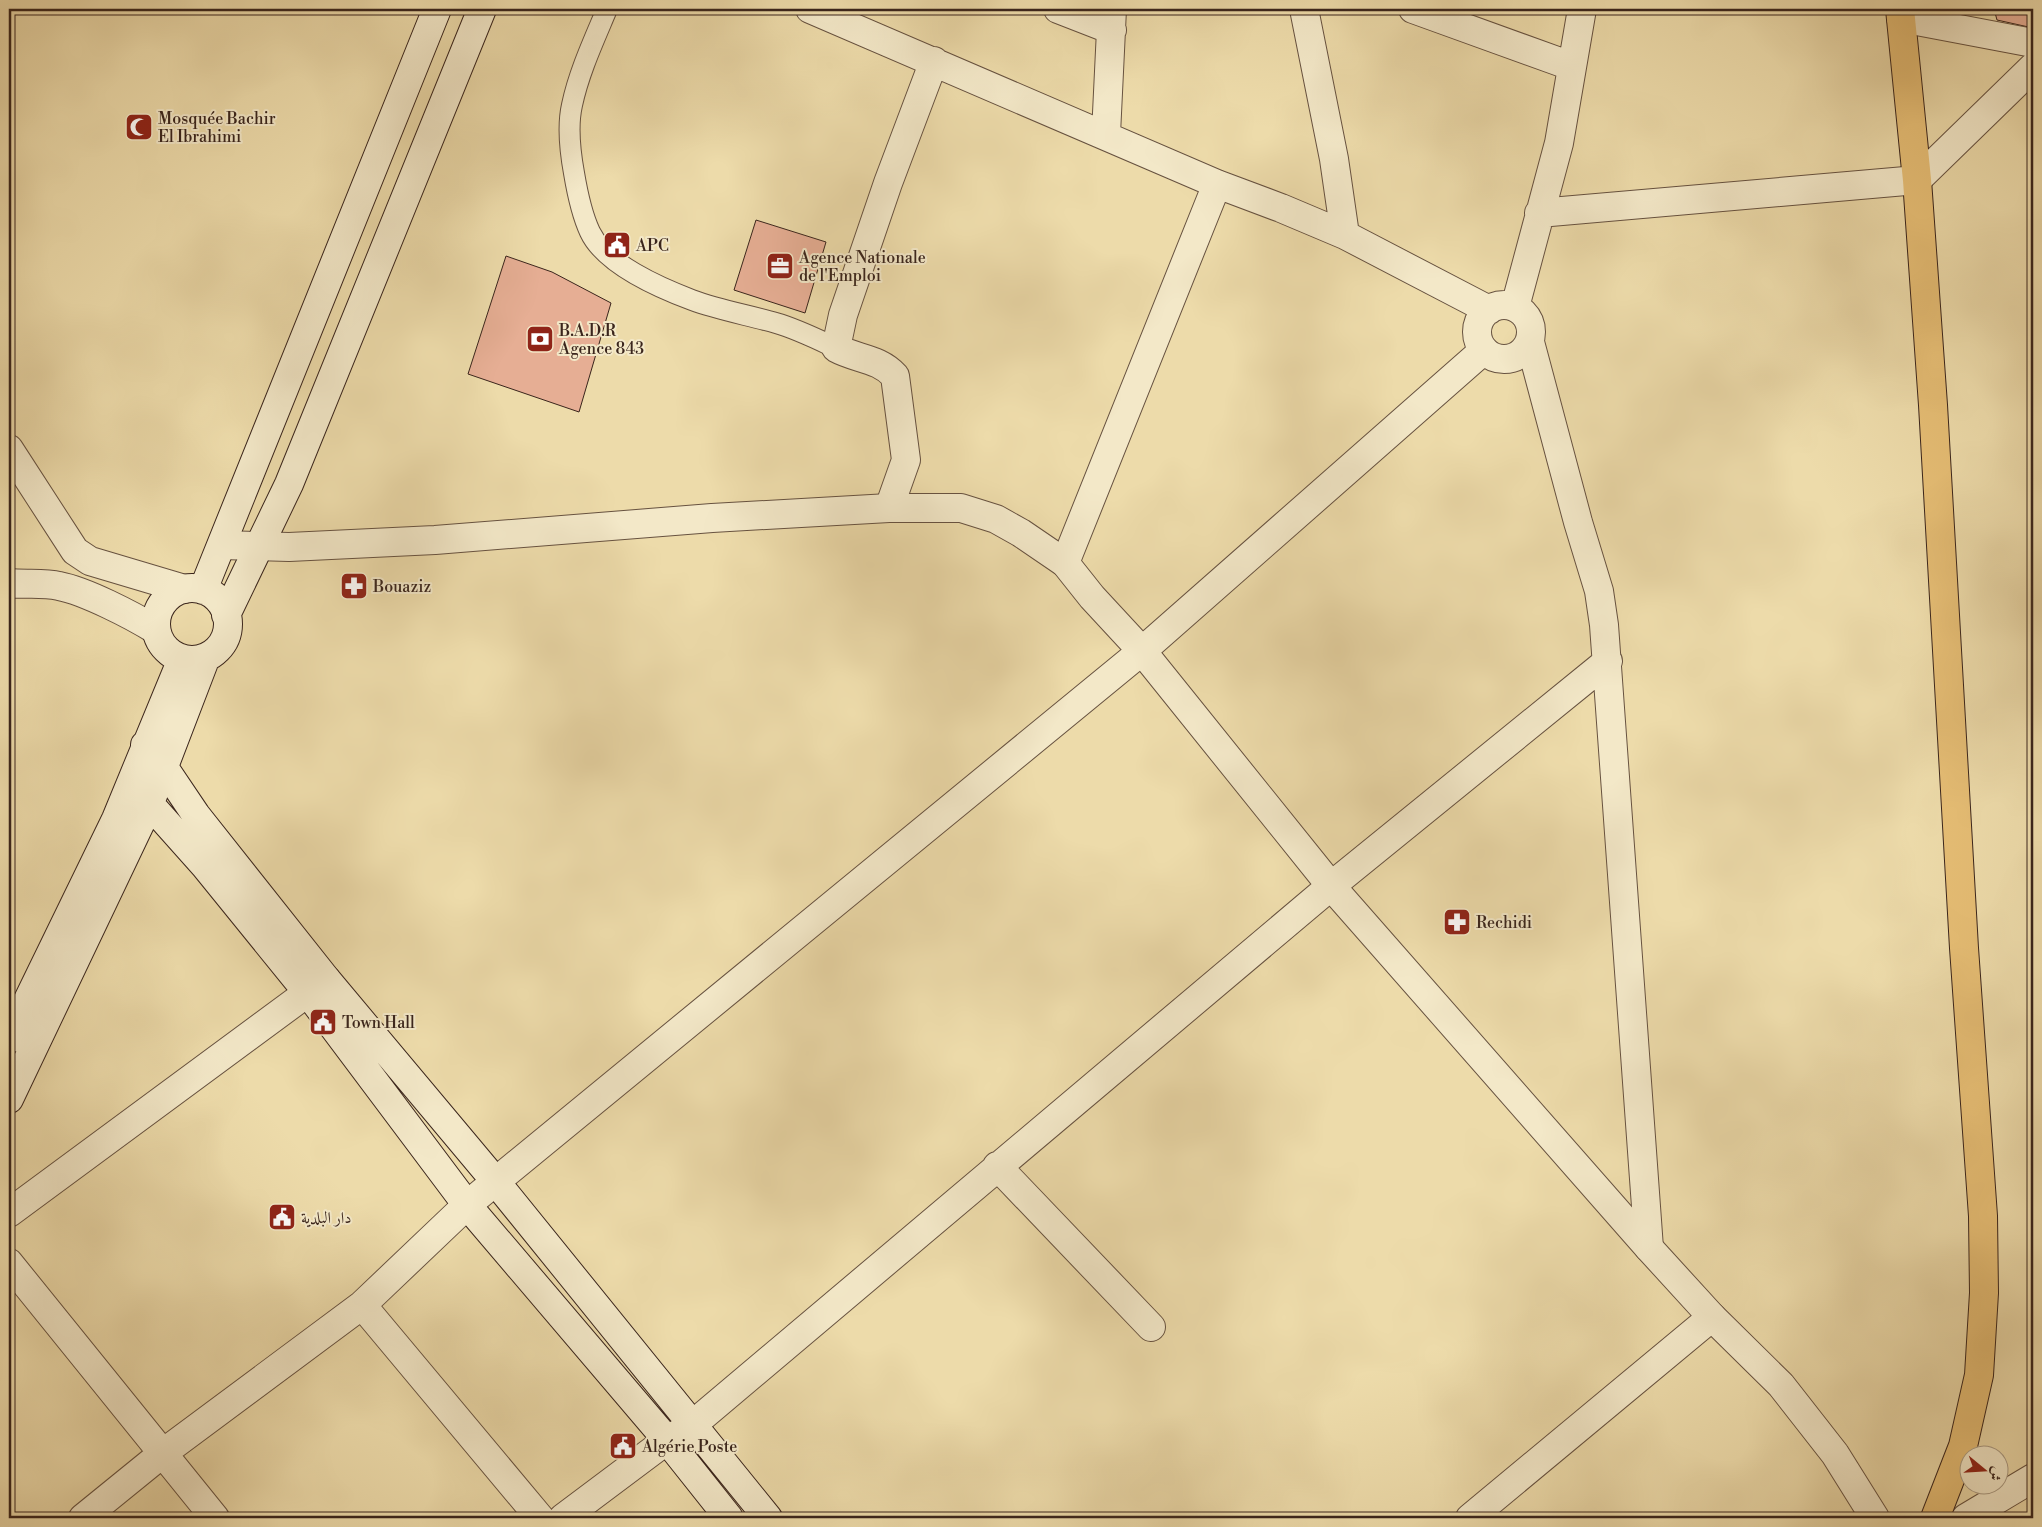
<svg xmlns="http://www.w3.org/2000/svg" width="2042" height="1527" font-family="'Libre Bodoni',Amiri,serif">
<rect width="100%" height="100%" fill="#eddbaa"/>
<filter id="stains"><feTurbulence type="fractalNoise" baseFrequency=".004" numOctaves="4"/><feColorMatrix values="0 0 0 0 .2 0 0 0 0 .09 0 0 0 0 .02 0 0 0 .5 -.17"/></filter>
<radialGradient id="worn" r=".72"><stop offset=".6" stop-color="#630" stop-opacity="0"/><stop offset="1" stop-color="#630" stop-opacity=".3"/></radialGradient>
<path fill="#e6ae94" stroke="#3a251c" d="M1994,9H2033V28L1997,20Z
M756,220L826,242L805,313L734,290Z
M506,256L552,272L611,303L579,412L468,374Z"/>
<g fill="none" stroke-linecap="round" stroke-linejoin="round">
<g stroke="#675240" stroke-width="22">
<path id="service" d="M607,9C594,40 579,72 572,105C567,127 570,151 574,173C577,191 582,215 590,232C605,264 660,288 692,300C719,310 748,315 776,323C797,329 817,339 836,348"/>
</g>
<g stroke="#675240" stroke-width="30">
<path id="minor" d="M810,9L1217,184L1281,208L1345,235L1489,310
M1058,9L1112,30
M1304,9L1334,159L1345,235
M1413,9L1571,66
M1106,134L1112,9
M1539,213L1917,180
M1477 332a27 27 0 1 1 54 0a27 27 0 1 1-54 0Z
M1515,307L1559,143L1582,9
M1530,342L1578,522L1599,591L1604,625L1649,1248
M9,449L75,551L90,561L184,589
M889,508L906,460L895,376C879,358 856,359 836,348L843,315L888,183L934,61
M1065,563L1217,184
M9,583C25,585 43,582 59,586C85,591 132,615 156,630
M997,1166L1151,1327
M9,1213L326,979
M9,1263L215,1518
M362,1305L540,1518
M83,1518L163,1453L362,1305L467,1205L1142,651L1484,350
M563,1518L667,1440L691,1426L1331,886L1608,661
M1470,1518L1712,1317"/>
</g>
<g stroke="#675240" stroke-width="30">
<path id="tertiary" d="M1901,18L2033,43
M1917,180L2033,67
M222,545L289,547L435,540L712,518L889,508H961L996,519L1021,533L1065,563L1092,597L1142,651L1331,886L1649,1248L1712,1317L1781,1385L1835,1454L1875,1518
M1966,1518L2033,1478"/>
</g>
<g stroke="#3a251c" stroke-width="30">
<path id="secondary" d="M156 624a36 36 0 1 1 72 0a36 36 0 1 1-72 0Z
M203,590L437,9
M226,615L289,484L482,9
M145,745L163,766L196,815L326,979L496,1182L768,1518
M131,783L205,866L308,993L467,1205L667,1440L729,1518
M9,1039L116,819L182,659
M9,1099L150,803L206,657"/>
</g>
<g stroke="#3a251c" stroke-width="30">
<path id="primary" d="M1900,9L1917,180L1933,405L1964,948L1983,1216L1984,1293L1979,1375L1963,1446L1935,1518"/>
</g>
<use href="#service" stroke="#f3e8c8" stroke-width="20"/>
<use href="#minor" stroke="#f3e8c8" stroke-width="28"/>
<use href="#tertiary" stroke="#f3e8c8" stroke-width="28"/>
<use href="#secondary" stroke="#f3e8c8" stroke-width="28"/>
<use href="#primary" stroke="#e6be75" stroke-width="28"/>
</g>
<defs>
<g id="mosque-square" transform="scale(1.4375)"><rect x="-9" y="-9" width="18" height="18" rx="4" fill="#8f2418" stroke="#f3e8c8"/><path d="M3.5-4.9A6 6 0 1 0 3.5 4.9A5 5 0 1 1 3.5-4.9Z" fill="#fff"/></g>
<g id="civic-square" transform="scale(1.4375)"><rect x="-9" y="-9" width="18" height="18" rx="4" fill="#8f2418" stroke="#f3e8c8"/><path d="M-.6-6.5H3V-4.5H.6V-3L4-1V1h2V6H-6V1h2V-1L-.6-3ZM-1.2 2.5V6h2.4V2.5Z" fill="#fff"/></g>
<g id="office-square" transform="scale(1.4375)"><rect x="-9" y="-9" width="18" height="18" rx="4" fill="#8f2418" stroke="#f3e8c8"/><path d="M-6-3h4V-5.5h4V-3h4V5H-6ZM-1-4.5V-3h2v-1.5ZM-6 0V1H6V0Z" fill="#fff"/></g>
<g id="bank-square" transform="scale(1.4375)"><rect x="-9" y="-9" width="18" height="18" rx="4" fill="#8f2418" stroke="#f3e8c8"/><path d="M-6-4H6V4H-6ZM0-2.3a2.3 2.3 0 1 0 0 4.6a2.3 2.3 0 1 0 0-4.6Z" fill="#fff"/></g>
<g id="pharmacy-square" transform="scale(1.4375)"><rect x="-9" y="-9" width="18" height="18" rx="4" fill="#8f2418" stroke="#f3e8c8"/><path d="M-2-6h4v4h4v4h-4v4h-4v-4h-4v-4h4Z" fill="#fff"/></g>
</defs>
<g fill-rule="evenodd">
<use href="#mosque-square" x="139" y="127"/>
<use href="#civic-square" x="617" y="245"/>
<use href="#office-square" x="780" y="266"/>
<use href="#bank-square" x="540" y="339"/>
<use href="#pharmacy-square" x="354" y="586"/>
<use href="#pharmacy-square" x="1457" y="922"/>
<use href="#civic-square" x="323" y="1022"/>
<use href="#civic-square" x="282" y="1217"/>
<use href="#civic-square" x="623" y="1446"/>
</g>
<g text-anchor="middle" stroke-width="4" stroke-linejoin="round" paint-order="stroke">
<g font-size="16" fill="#3a251c" stroke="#f3e8c8" text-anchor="start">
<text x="158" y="124">Mosquée Bachir<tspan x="158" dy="18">El Ibrahimi</tspan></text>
<text x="636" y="251">APC</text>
<text x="799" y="263">Agence Nationale<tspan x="799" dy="18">de l'Emploi</tspan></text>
<text x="559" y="336">B.A.D.R<tspan x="559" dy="18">Agence 843</tspan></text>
<text x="373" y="592">Bouaziz</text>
<text x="1476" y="928">Rechidi</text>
<text x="342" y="1028">Town Hall</text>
<text x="301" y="1223">دار البلدية</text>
<text x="642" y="1452">Algérie Poste</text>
</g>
</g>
<rect width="2042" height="1527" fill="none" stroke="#eddbaa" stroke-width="30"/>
<rect x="10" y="10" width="2022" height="1507" fill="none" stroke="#3a251c" stroke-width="2.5"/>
<rect x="15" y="15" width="2012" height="1497" fill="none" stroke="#3a251c"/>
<g transform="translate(1984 1470) rotate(108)"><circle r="24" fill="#f3e8c8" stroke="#a99a83"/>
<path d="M0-4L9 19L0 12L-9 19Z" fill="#8f2418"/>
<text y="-8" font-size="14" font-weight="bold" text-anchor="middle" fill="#3a251c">ش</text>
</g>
<rect width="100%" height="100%" filter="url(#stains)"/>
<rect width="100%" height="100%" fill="url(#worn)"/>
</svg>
